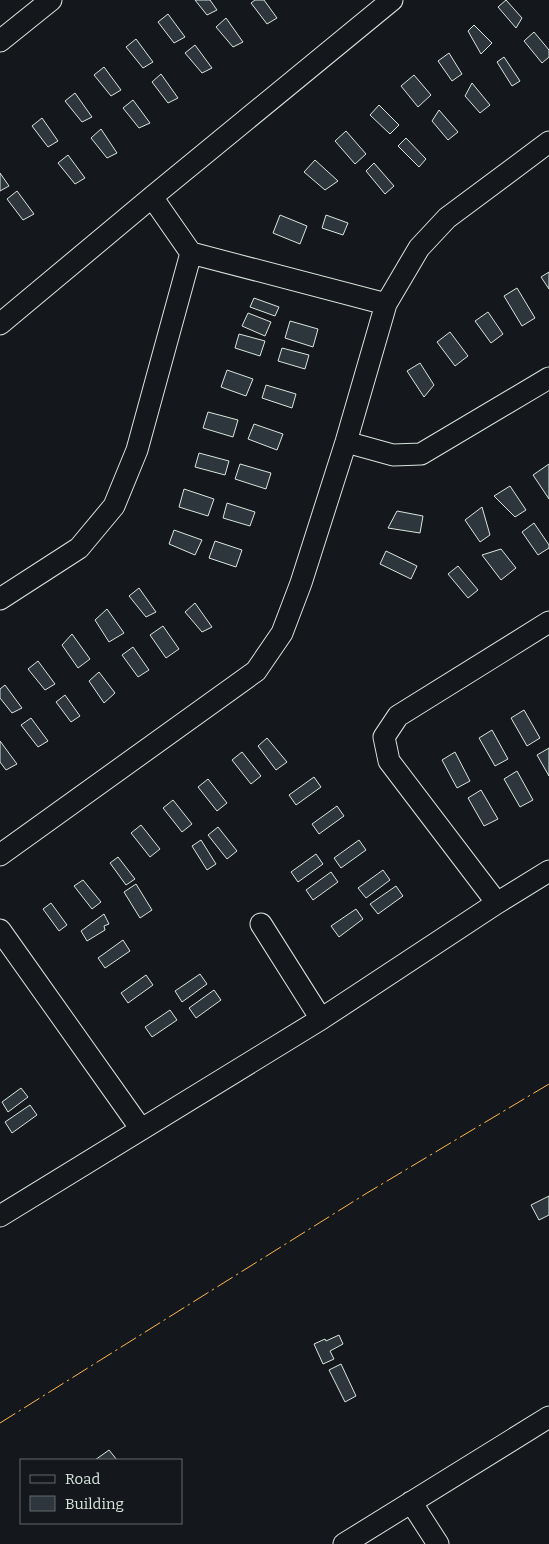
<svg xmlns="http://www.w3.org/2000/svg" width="549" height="1544" font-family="Bitter,serif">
<rect width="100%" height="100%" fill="#14181c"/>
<path fill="#2c363c" stroke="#d8e6dc" d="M195,0H210L217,10L207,15Z
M255,0H264L277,18L267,24L251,3Z
M506,0L522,18L516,28L498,7Z
M168,14L185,37L174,43L158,22Z
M226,18L243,42L233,47L216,27Z
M474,25L492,43L481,54L468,31Z
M534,32L549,50V57L542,63L524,41Z
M136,39L153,62L143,68L126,47Z
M195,45L212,68L202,73L185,53Z
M449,53L462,74L452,81L438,61Z
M504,57L520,81L512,86L497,62Z
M104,67L121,90L111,96L94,75Z
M161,74L178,98L168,103L152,82Z
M414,75L431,95L418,107L401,86Z
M472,83L490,105L480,113L465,96Z
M75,93L92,117L82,122L65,101Z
M133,100L150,123L139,128L123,108Z
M379,105L399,125L390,134L370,115Z
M439,110L458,132L448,140L432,121Z
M42,118L58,141L48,147L32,126Z
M101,129L117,153L107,158L91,138Z
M346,131L366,154L355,164L335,141Z
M406,138L426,159L419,167L398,146Z
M68,155L85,178L75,184L58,163Z
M315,160L338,181L325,190L304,172Z
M374,163L394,186L385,194L366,171Z
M0,173L9,186L0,191Z
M17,191L34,214L23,220L7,199Z
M280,215L307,226L300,244L273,233Z
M326,215L348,223L343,235L322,228Z
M549,272V289L541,277Z
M517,288L535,318L522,326L504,296Z
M254,298L279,307L275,316L250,307Z
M488,312L503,334L491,343L475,321Z
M248,313L271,322L265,336L242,326Z
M290,321L318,329L313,347L285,338Z
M450,332L468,356L455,366L437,342Z
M239,334L265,341L260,356L235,348Z
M282,348L309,355L305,369L278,361Z
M420,363L434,385L424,397L407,371Z
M227,370L253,379L246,396L221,387Z
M266,385L296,394L292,408L262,398Z
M208,412L238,420L233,437L203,428Z
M254,424L283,434L277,450L248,439Z
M199,453L229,461L225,475L195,467Z
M240,464L271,473L266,489L235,479Z
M549,464V499L533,475Z
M510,486L526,510L515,517L494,496Z
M184,489L214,499L208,516L179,507Z
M227,503L255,512L250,526L223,518Z
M482,507L490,535L480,542L465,520Z
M397,511L423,516L420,533L388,528Z
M534,523L549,545V548L538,555L522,532Z
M174,530L202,540L195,555L169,544Z
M215,541L242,550L236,567L209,558Z
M501,549L516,568L501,580L482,555Z
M386,551L417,566L411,579L380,564Z
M458,566L478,590L468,598L448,574Z
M139,588L156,612L146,617L129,596Z
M195,603L212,627L202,632L185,612Z
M107,609L124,633L109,642L95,620Z
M163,626L179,649L166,658L150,635Z
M72,634L90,659L78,668L62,645Z
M133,647L149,670L138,677L122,655Z
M38,661L55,684L45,690L28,669Z
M99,672L115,693L104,703L89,681Z
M5,685L22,708L12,713L0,698V689Z
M65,695L80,716L71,722L56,702Z
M524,710L540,738L527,746L511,718Z
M31,718L48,741L38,747L21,725Z
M492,730L508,759L495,766L479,738Z
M267,738L287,762L276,770L258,746Z
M0,741L17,764L6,770L0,762Z
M549,748V776L537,755Z
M242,752L261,776L251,784L232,760Z
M455,752L470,781L457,788L442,760Z
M517,771L533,800L520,807L504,779Z
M314,777L321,787L296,805L289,795Z
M208,779L227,803L217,811L198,787Z
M481,790L498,819L484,826L468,798Z
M173,800L192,824L182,832L163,808Z
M337,806L344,816L319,834L312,824Z
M141,825L160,849L150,857L131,833Z
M218,827L237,851L227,859L208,835Z
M201,840L216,864L207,870L192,846Z
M359,840L366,850L341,868L334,858Z
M316,854L323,864L298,882L291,872Z
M118,857L135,879L126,885L110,863Z
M383,870L390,880L366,898L358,888Z
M331,872L338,882L313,900L306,890Z
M83,880L101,902L92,909L74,886Z
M136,884L152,910L140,918L124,892Z
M396,886L403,896L378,914L370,904Z
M51,903L67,925L59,931L43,909Z
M356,909L363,919L339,937L331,926Z
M104,914L109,924L104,926L105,930L87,941L81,931Z
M123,940L130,951L105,968L98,958Z
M200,974L207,984L182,1002L175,991Z
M146,975L153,985L128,1003L121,993Z
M214,990L221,1000L196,1018L189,1008Z
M170,1010L177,1020L152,1037L145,1027Z
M21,1088L28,1097L8,1112L2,1102Z
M30,1105L37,1115L12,1133L5,1122Z
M549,1196V1215L539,1220L531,1205Z
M339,1335L343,1344L330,1351L334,1359L323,1364L314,1344L325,1339L326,1341Z
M341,1364L356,1396L345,1402L329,1370Z
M109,1450L117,1460H95Z"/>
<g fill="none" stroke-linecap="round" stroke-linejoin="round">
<g stroke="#d8e6dc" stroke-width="23">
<path id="street" d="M0,41L51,0
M191,253L386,304
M0,324L152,197L392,0
M346,442L393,455L421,454L549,378
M0,599L79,548L114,506L137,450L191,253L152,197
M0,855L256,671L282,633L301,583L346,442L386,304L419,248L447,218L549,142
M497,903L389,761L384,737L398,716L549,622
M261,924L321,1019
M0,930L141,1129
M0,1216L321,1019L497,903L549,871
M411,1502L438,1544
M344,1544L549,1417"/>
</g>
<use href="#street" stroke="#14181c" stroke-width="21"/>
<path stroke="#ffb74d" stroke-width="1" stroke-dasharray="18 4 2.5 4" stroke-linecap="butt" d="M0,1423L367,1193L549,1084"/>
</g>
<rect x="20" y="1459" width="162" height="65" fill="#14181c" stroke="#626a69"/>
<rect x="30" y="1475" width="25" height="8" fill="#14181c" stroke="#626a69"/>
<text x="65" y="1484" font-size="15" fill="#d8e6dc">Road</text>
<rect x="30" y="1496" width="25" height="15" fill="#2c363c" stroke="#626a69"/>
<text x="65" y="1509" font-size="15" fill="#d8e6dc">Building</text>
</svg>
